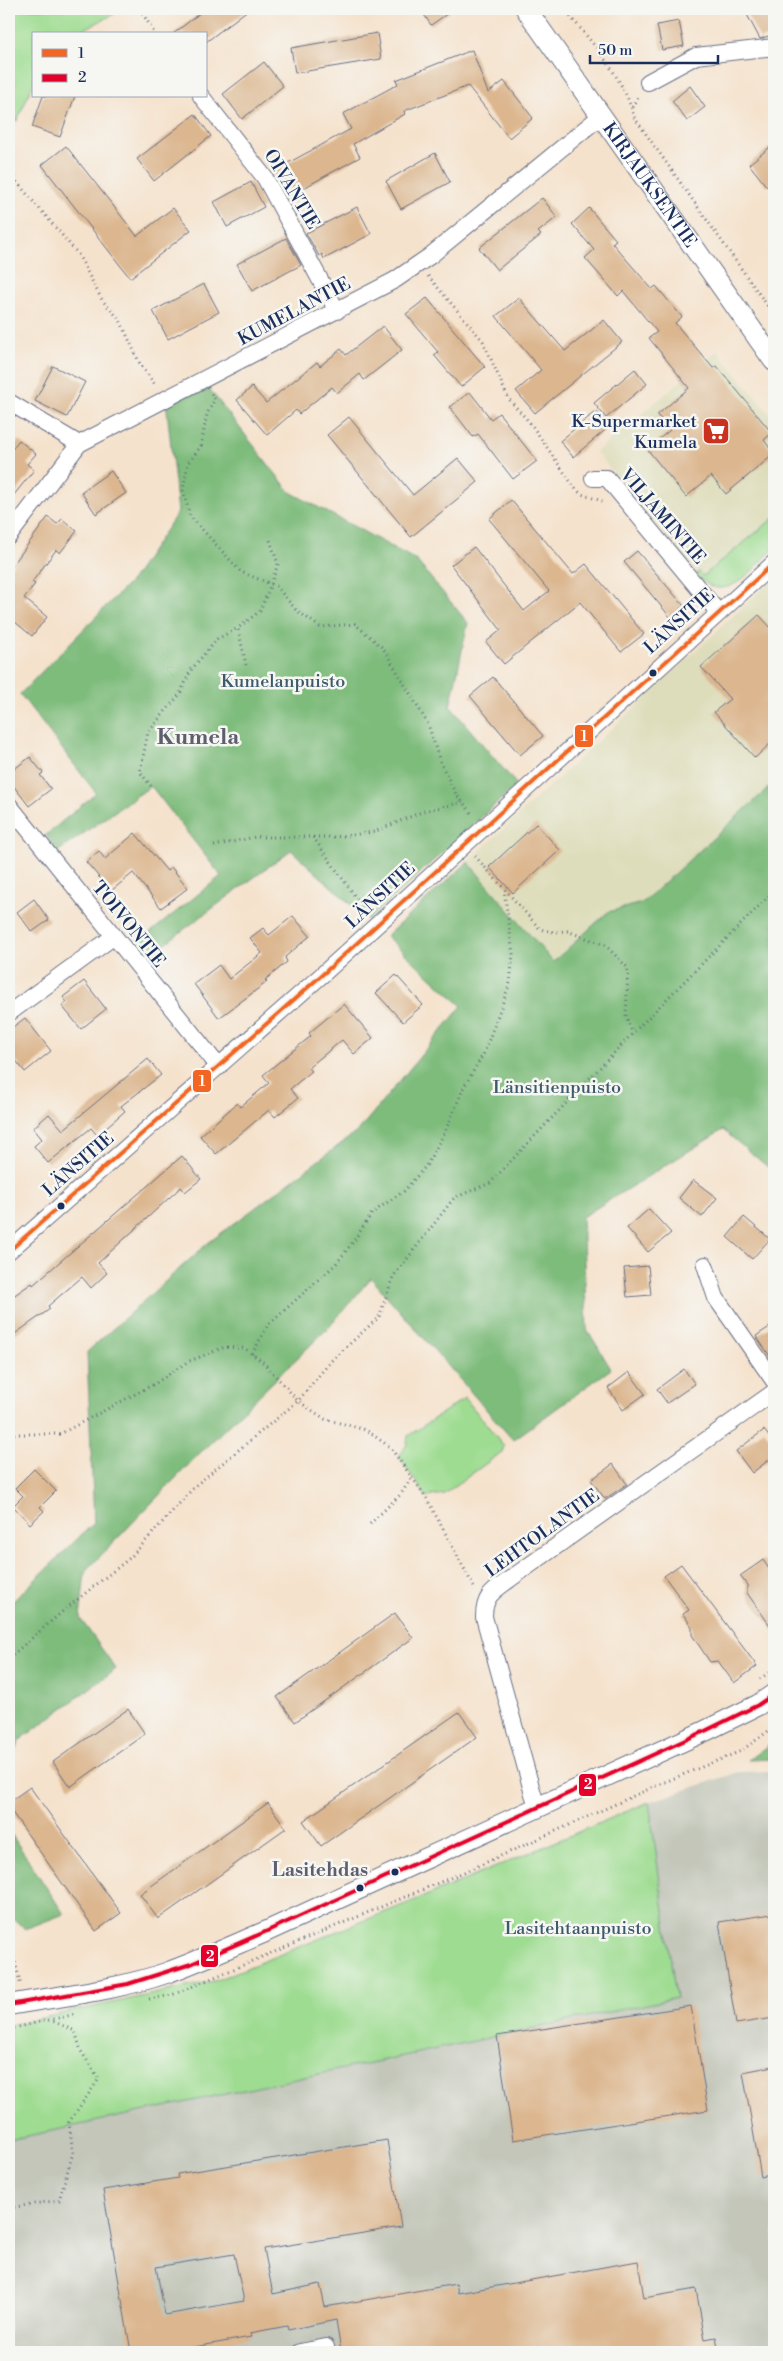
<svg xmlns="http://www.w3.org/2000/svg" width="783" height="2361" font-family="'Libre Bodoni',serif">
<rect width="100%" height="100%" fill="#f6f6f2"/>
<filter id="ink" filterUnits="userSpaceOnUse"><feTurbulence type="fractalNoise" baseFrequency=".02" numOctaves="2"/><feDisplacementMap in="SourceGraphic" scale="10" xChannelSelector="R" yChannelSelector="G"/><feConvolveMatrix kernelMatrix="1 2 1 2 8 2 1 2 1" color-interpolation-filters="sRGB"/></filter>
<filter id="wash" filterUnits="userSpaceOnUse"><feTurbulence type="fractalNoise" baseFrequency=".0096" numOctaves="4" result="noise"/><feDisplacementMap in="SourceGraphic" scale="20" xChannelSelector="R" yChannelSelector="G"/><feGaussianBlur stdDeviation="1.12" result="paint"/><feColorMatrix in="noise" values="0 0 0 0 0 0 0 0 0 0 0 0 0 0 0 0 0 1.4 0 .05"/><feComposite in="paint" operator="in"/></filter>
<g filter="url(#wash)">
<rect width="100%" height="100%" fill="#f5e2cc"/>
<path fill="#deddbb" d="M717,351L774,419V520L702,579L596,452Z
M774,578V783L642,903L608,912L552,962L468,862Z"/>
<path fill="#c3c6b9" d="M774,1771V2352H9V2140L676,1998L649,1802L739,1772Z"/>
<path fill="#9edc91" stroke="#5c8678" d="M9,9H124L75,34H34V82L17,121L9,120Z
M774,518V549C751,570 725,609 696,574L699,572L703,576Z
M465,1398L504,1446L502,1452L444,1494L426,1497L399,1457L407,1444L408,1436Z
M649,1802L676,1998L9,2140V2025L214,1981L470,1878Z"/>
<path fill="#7ebc7b" stroke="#4c766c" d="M203,381L290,492L416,560L468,623L450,706L517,785L368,920L291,850L147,957L136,944L221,876L151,786L57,852L46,835L96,793L20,694L132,580L178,512L166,400Z
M774,783V1172L723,1130L582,1217L587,1329L611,1369L513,1440L371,1278L329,1327L197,1456L85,1572L80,1618L116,1669L20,1740L9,1763V1605L94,1523L87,1352L208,1243L358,1131L462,1006L386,936L468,862L553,962L608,912L642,903Z
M774,1741V1759L748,1760Z
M9,1831L64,1914L25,1929L9,1915Z"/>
<g id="blocks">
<path fill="#dbb68e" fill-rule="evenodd" d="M205,9H249L206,42V34H173Z
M420,9H454L431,25Z
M744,9H774V34L760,39Z
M679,21L684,46L662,50L657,25Z
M377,33L381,59L295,73L291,48Z
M472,50L488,93L504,81L533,118L509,138L468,86L404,111L405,114L353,144L360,157L289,196L275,170L351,129L343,114L398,84L396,80Z
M264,62L283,86L242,119L223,94Z
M690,86L705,107L687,121L672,101Z
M43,96H75L60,137L32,127Z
M195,114L211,136L154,181L137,159Z
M774,144V181L767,187L749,164Z
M66,146L137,236L173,208L191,230L130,278L42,165Z
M435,153L450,182L401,209L386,181Z
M251,182L264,207L227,227L214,202Z
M542,198L557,217L538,232L541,235L497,270L479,248Z
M357,207L371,234L324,259L322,254L319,256L306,233Z
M589,208L616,240L612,243L652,289L656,286L682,317L675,323L713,368L717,366L772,433L764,440L774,454L726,494L711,476L686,497L647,449L670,430L657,415L689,388L649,338L657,332L623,291L618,296L585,258L594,250L572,224Z
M286,238L301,265L252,291L237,264Z
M204,284L219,312L168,339L153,311Z
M427,298L485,367L461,387L434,355L438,352L406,314Z
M519,298L565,351L604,320L622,342L535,413L516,391L541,370L496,316Z
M383,326L402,350L364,380L360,374L337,393L332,387L299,414L296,410L267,435L237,400L252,387L266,403L317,362L320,366L341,349L346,355Z
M53,366L85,382L67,417L35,401Z
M635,369L647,384L606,418L594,403Z
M470,392L491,419L499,413L537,461L513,479L478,434L473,437L450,407Z
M596,411L609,427L573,457L560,441Z
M349,417L413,495L458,458L478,482L411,537L327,435Z
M19,440L36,454L27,464L34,470L9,501V453Z
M111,471L126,493L96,514L81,492Z
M511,500L573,574L586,564L644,634L621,652L580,602L504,664L486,642L501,630L451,565L474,547L524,611L549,591L489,519Z
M48,517L57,524L62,519L77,531L60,553L56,550L32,582L35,584L24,598L47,617L32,636L9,617V570Z
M637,551L684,606L671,618L624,562Z
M759,615L774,631V740L755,758L714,712L730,699L701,667Z
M493,677L543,736L520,755L470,696Z
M30,757L43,773L40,775L51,789L29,806L9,780V773Z
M536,824L560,850L513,893L489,867Z
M135,833L167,871L171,867L188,888L161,908L133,873L111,891L86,862L99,851L105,859Z
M34,899L49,920L32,932L17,912Z
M293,916L310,936L285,957L287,962L265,980L267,982L219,1018L194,984L219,965L229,979L262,953L250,938L263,928L269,935Z
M396,975L423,1005L403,1022L376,993Z
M84,981L106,1009L81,1029L62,1006L67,1002L63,997Z
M344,1004L373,1038L354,1054L342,1040L308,1068L312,1071L290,1089L298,1098L275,1117L269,1110L216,1154L200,1136L237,1103L240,1107L269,1083L263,1075L311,1036L309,1033Z
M25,1018L51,1051L25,1072L9,1052V1030Z
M148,1059L161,1075L121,1106L125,1111L97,1135L91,1128L48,1163L34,1146L42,1139L33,1128L49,1114L63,1130Z
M182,1156L201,1179L185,1192L181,1187L98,1263L107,1273L91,1288L82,1277L48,1306L50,1309L9,1338V1299L32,1283L33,1285Z
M693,1180L717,1198L702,1217L679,1198Z
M649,1209L671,1233L648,1252L627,1228Z
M744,1217L770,1239L752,1259L727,1237Z
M648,1266L651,1295L627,1297L624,1268Z
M774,1324V1362L756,1336Z
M684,1369L695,1384L667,1403L657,1389Z
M629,1372L645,1394L623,1410L608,1388Z
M764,1430L774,1443V1456L752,1473L736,1451Z
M613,1464L627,1484L605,1499L591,1480Z
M34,1469L56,1491L40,1507L44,1511L30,1524L13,1506L23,1496L15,1488Z
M763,1560L774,1576V1631L747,1593V1585L740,1576Z
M681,1564L757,1666L734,1683L718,1661L710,1662L692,1635V1627L683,1614L689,1610L664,1576Z
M395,1613L413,1638L295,1722L277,1697Z
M128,1709L145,1734L70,1787L53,1762Z
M459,1712L477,1737L321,1846L303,1821Z
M30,1787L121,1913L96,1931L9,1808V1802Z
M268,1803L286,1828L158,1919L140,1894Z
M772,1914L774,1928V2018L736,2024L719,1922Z
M691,2006L708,2110L513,2140L497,2036Z
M774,2066V2174L761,2177L743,2072Z
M387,2140L401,2227L264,2249L273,2294L320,2284L325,2307L456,2284L458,2293L638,2261L644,2298L696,2289L705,2339L716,2337L719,2352H341L336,2320L288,2330L287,2326L250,2333L251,2337L166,2352H131L103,2190L178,2178L177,2174ZM234,2254L244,2301L165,2315L156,2267Z"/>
</g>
</g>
<g filter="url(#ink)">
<use href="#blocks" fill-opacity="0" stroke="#676e84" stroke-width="1"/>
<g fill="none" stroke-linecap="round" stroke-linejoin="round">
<g stroke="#676e84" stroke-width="18">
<path id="minor" d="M648,82L696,56L774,47
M201,96L265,178L337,311
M9,402L79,444
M593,478H607L718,612
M9,536L79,444L395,280L430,256L602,115
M9,805L219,1067
M9,1013L113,937
M9,1251L323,974L774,563
M705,1265L716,1298L774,1381
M538,1808L533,1794L484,1617C484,1595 494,1591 510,1579L774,1392
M300,2352L326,2347V2352"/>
</g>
<g stroke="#676e84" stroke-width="22">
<g id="tertiary">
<path id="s1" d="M526,9L774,361"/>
<path d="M9,2005C59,1996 118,1990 166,1973C199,1961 232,1946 265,1932L705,1731L758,1705L774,1694"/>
</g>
</g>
<path stroke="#676e84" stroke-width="3" stroke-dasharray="1 4" stroke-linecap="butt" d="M140,9L155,34
M564,9C590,40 624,77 634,117L774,315
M632,107L639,95
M9,158L16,181L78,254L102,300L120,320L140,364L156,386
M428,276L483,341L508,398L531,424L574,487L581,494L605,502
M211,394L215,399L207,414L201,446L188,463L183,490L190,516L241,572L276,586L296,610L320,627L355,624L383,648L428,724L440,762L456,794L473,815
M246,665L238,628L260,611L271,584L278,564L270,540
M151,786L140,772L148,732L180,694L191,670L217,639L238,628
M313,837L367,913
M214,846L255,837H336L374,832L424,811L463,802
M475,856L540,929L553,932L567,931L605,945L628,968L626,1016L632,1032
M252,1354L268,1325L336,1264L356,1238L372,1213L404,1191L426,1166L445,1132L464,1087L484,1053L510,983L513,954L504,890
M9,1434H60L156,1383L187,1362L225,1347L244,1348L264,1363L298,1401L325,1419L366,1430L390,1447L426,1497L475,1589
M370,1524L401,1494L412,1477
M9,1658L63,1611L131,1557L196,1485L298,1401L330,1362L379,1317L393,1277L454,1198L490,1183L633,1033L774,891
M760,1679L774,1669
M9,1938L21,1986
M149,1999L172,1995L476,1867L660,1784L741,1751L774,1727
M9,2029L76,2014
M9,2208L59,2200L73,2153L69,2122L99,2079L81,2051L75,2031L50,2020"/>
<use href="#minor" stroke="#fff" stroke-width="16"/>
<use href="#tertiary" stroke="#fff" stroke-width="20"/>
<g stroke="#f6f6f2" stroke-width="8">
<path id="bus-1" d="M9,1251L323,974L774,563"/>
</g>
<g stroke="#f6f6f2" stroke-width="8">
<path id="bus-2" d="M9,2005L128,1984L191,1964L265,1932L705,1731L758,1705L774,1694"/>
</g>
<use href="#bus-1" stroke="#f26522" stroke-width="4"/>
<use href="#bus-2" stroke="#e4002b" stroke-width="4"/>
</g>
</g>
<defs>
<g id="supermarket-square" transform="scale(1.4375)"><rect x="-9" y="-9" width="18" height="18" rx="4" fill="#c8321e" stroke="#f6f6f2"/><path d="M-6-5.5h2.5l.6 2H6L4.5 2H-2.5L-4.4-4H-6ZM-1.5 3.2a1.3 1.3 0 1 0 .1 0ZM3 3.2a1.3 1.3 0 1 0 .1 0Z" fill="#fff"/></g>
</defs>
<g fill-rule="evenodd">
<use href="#supermarket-square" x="716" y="431"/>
</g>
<g fill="#1b2f5e" stroke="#f6f6f2" stroke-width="2">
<circle cx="653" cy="673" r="4.5"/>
<circle cx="61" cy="1206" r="4.5"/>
<circle cx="395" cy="1872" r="4.5"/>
<circle cx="360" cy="1888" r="4.5"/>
</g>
<g text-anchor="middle" stroke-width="5" stroke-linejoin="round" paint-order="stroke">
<g font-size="18" fill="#1b2f5e" stroke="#f6f6f2">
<text dy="6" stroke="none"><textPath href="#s1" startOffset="215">KIRJAUKSENTIE</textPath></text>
<text transform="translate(292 189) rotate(59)" y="6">OIVANTIE</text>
<text transform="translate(294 311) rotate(-28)" y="6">KUMELANTIE</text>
<text transform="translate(663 516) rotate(49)" y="6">VILJAMINTIE</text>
<text transform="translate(679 621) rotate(-42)" y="6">LÄNSITIE</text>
<text transform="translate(380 895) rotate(-43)" y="6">LÄNSITIE</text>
<text transform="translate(129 924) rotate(51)" y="6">TOIVONTIE</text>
<text transform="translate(78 1164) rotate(-41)" y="6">LÄNSITIE</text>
<text transform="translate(542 1533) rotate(-36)" y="6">LEHTOLANTIE</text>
</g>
<g font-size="18" fill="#1b2f5e" stroke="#f6f6f2" text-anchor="end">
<text x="697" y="427">K-Supermarket<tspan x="697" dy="21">Kumela</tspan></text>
</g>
<g font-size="18" fill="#3c5a6b" stroke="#f6f6f2">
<text x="283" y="687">Kumelanpuisto</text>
<text x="557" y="1093">Länsitienpuisto</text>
<text x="578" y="1934">Lasitehtaanpuisto</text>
</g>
<g font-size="19" font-weight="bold" fill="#5e5e6f" stroke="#f6f6f2">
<text x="320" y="1876">Lasitehdas</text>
</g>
<g font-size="22" font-weight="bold" fill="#5e5e6f" stroke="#f6f6f2">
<text x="198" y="744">Kumela</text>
</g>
</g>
<g stroke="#f6f6f2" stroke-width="2">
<rect x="574" y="724" width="20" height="24" rx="5" fill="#f26522"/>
<rect x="192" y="1069" width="20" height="24" rx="5" fill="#f26522"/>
<rect x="578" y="1773" width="19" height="24" rx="5" fill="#e4002b"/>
<rect x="200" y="1944" width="19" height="24" rx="5" fill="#e4002b"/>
</g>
<g font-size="14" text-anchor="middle" font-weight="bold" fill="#fff">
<text x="584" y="741">1</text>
<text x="202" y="1086">1</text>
<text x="588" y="1789">2</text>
<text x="210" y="1961">2</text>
</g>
<rect width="783" height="2361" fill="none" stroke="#f6f6f2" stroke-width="30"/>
<rect x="32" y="32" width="175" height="65" fill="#f6f6f2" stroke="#9ea6b7"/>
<rect x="42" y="49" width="25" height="8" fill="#f26522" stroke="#9ea6b7"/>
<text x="78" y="58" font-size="15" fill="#1b2f5e">1</text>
<rect x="42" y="74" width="25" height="8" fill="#e4002b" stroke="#9ea6b7"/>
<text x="78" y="82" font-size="15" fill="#1b2f5e">2</text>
<path d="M590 55v8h128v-8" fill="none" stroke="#1b2f5e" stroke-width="2.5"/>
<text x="598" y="55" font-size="15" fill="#1b2f5e" stroke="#f6f6f2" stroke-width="4" paint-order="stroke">50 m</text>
</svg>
